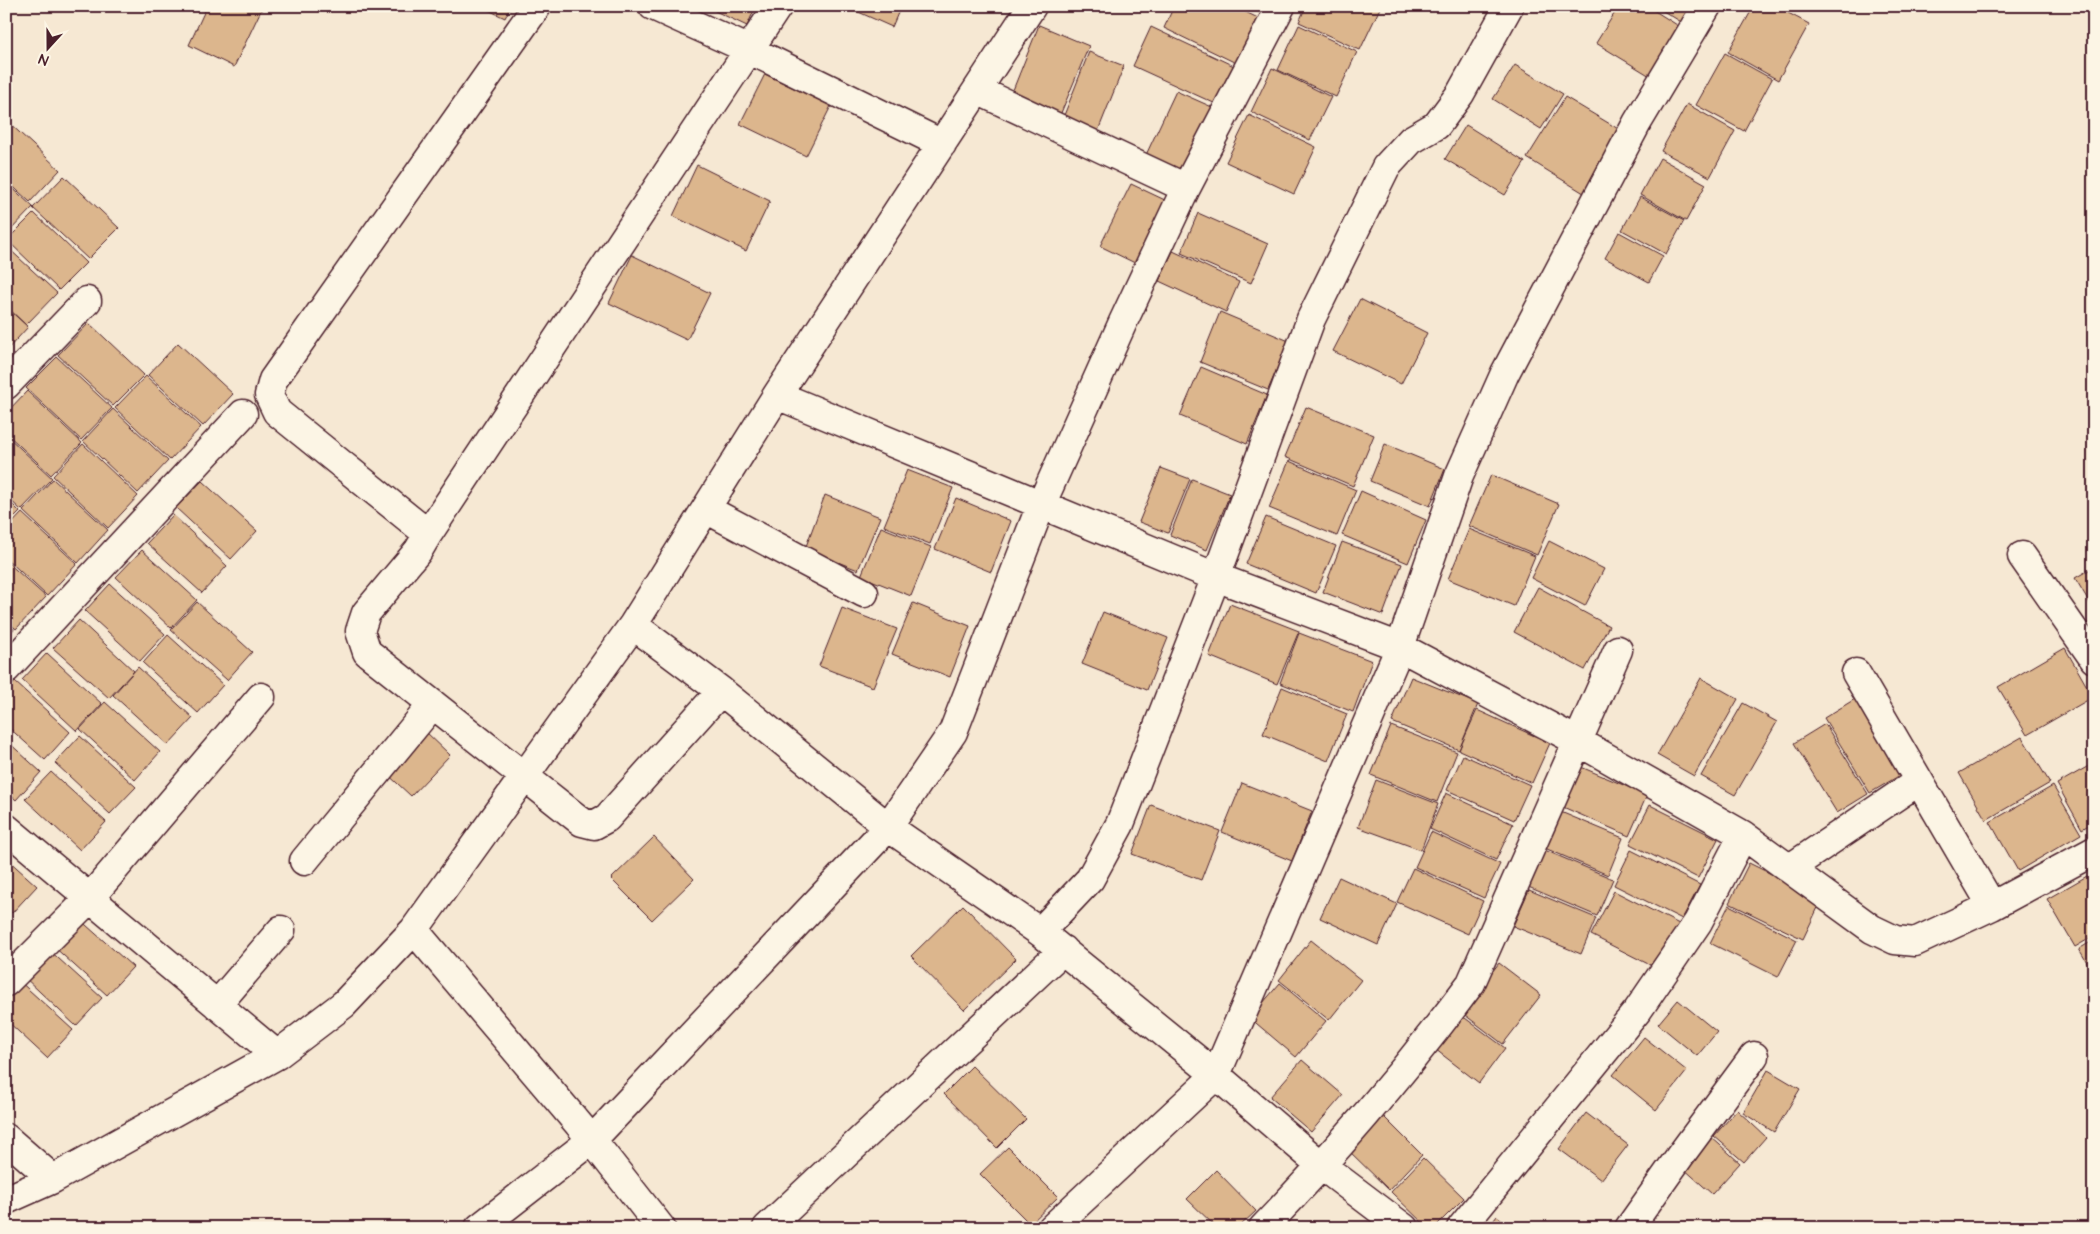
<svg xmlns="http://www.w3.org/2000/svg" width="2100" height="1234" font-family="'Architects Daughter',sans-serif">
<rect width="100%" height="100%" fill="#f6e8d3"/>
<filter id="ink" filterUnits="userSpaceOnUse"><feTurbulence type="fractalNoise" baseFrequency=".02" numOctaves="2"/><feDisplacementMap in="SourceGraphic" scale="10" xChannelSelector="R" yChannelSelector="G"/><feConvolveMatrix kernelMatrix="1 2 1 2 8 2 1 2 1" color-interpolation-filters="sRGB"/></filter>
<g filter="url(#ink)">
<path fill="#dcb68d" stroke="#4a1f2b" d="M207,6H263L234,67L189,45Z
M480,6H511L505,18Z
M717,6H756L747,26L715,11Z
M845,6H901L892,27Z
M1174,6H1233L1258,18L1236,63L1164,28Z
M1245,6H1263L1260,13Z
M1306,6H1381L1360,50L1299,22Z
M1619,6H1647L1685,30L1655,79L1596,43Z
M1655,6H1693L1683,23Z
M1754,6H1775L1809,24L1778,80L1728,52Z
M1039,25L1089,46L1058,120L1009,100Z
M1299,25L1357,52L1336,97L1278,70Z
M1151,27L1234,66L1216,104L1133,66Z
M1089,52L1124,66L1096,136L1061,123Z
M1725,53L1772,79L1744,131L1696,105Z
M1515,65L1563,94L1541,129L1493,99Z
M1272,68L1331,97L1310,140L1251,112Z
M765,74L831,106L806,156L740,124Z
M1176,91L1212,107L1182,173L1145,157Z
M1565,97L1625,133L1587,195L1527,158Z
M1687,104L1735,131L1710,177L1661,151Z
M1249,115L1316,147L1294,194L1226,162Z
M6,120L60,170L30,202L6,180Z
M1466,125L1525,162L1505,195L1445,159Z
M1660,158L1706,184L1686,221L1640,195Z
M697,165L770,201L746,251L673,216Z
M64,176L119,228L88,259L33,208Z
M6,182L33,207L6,235Z
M1131,184L1167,201L1137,264L1100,246Z
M1640,197L1684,221L1666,254L1622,230Z
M34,213L86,263L59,290L7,240Z
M1198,213L1268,244L1251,283L1181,253Z
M1619,232L1663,256L1649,282L1605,258Z
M6,246L57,293L26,325L6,306Z
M1173,251L1239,282L1226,312L1159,281Z
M632,255L710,293L687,340L609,303Z
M1360,299L1427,333L1401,384L1333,351Z
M6,307L28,327L6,351Z
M1220,312L1289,341L1268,390L1200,362Z
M89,323L144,375L113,406L58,355Z
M178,343L233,394L203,426L148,375Z
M57,357L112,408L81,440L26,388Z
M1201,367L1267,395L1247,444L1180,416Z
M146,376L201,427L170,460L115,408Z
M27,391L82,443L51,475L6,433V413Z
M1306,407L1374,435L1353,486L1285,457Z
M113,409L168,461L138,493L83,441Z
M6,435L52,478L21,510L6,496Z
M83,444L138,496L108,528L53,476Z
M1385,444L1445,469L1430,506L1370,481Z
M1289,461L1356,490L1337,536L1269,508Z
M1161,468L1190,479L1168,533L1139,522Z
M907,470L953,488L930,544L884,526Z
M1491,475L1559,504L1537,555L1469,526Z
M53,479L108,530L78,563L23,511Z
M1192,479L1230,494L1207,550L1170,535Z
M202,481L257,531L231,559L176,508Z
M1361,491L1426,520L1408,563L1342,535Z
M825,495L880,517L858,570L805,549Z
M6,498L20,512L6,526Z
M956,498L1011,521L991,572L935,549Z
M22,513L77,564L47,596L6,558V530Z
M173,515L227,566L202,593L147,543Z
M1266,517L1336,546L1316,593L1246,564Z
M881,527L931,547L911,596L861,576Z
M1469,529L1535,556L1514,606L1448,579Z
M1549,541L1604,569L1585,606L1531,578Z
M1342,542L1402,564L1383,615L1323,592Z
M142,550L197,600L171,628L116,577Z
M6,561L46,597L16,629L6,620Z
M2094,567V610L2075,578Z
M110,584L165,634L140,661L85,611Z
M1538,587L1609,626L1585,670L1514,632Z
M197,602L252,652L227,680L171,630Z
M913,603L970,626L950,677L892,654Z
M1230,604L1299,631L1277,684L1209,656Z
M842,608L897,629L873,687L819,666Z
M1103,612L1168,638L1147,690L1082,664Z
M79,620L134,671L109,698L53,648Z
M6,622L14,629L6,638Z
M1299,633L1372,661L1353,712L1280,683Z
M168,635L223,685L198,713L143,663Z
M2065,648L2093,697L2027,735L1998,687Z
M47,653L102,704L77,731L22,680Z
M138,667L193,718L168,745L113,695Z
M1411,677L1478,704L1459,750L1392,722Z
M1701,678L1738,699L1694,776L1657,755Z
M15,682L70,732L45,760L6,725V692Z
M1282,687L1347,714L1328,761L1263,734Z
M1855,699L1902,774L1870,793L1824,718Z
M105,702L160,752L135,780L80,729Z
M1743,703L1777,722L1735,795L1701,776Z
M1477,710L1550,743L1532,783L1459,750Z
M1825,724L1868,794L1837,813L1794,743Z
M1391,726L1457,752L1437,802L1371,775Z
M424,730L450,755L411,796L384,771Z
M80,736L136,787L110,814L55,763Z
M2022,737L2050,783L1986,820L1959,773Z
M6,740L41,772L16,800L6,791Z
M1463,755L1530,785L1514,820L1447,790Z
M2094,763V822L2082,829L2057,784Z
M1581,767L1647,795L1629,836L1563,807Z
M51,772L106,822L80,850L25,799Z
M1376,780L1438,804L1421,850L1358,827Z
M1242,783L1312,811L1292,861L1222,832Z
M2053,786L2081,834L2018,871L1990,822Z
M1446,793L1513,824L1496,860L1430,829Z
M1151,805L1220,831L1201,880L1132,854Z
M1650,805L1718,839L1698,878L1630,844Z
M1556,810L1623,838L1608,875L1540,846Z
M1431,832L1500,864L1484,898L1415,867Z
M654,837L694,879L652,920L611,879Z
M1542,849L1613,879L1597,916L1526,886Z
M1631,850L1700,885L1682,919L1614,885Z
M6,858L37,886L12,913L6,908Z
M1749,863L1822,899L1803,939L1729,903Z
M1413,868L1483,901L1468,934L1397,902Z
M2087,876L2094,887V936L2075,947L2047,899Z
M1339,877L1397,904L1378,945L1320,918Z
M1529,890L1596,918L1581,954L1513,926Z
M1614,891L1683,926L1660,970L1591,935Z
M963,905L1016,959L964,1010L911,956Z
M1729,905L1797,940L1778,977L1710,943Z
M77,917L133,967L107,995L52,945Z
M1311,940L1361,980L1329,1020L1279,980Z
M2094,940V974L2079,949Z
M47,948L102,998L76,1026L22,975Z
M1499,963L1541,995L1503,1044L1461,1012Z
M17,979L73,1030L47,1058L6,1020V991Z
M1280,983L1326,1021L1296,1057L1250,1018Z
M1678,1000L1717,1032L1697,1056L1658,1024Z
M1457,1012L1505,1048L1479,1083L1431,1046Z
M1644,1037L1687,1071L1656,1110L1613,1075Z
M1302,1060L1343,1095L1311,1132L1270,1097Z
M972,1066L1026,1119L997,1148L944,1094Z
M1768,1070L1800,1089L1774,1132L1743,1113Z
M1737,1110L1766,1137L1744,1162L1714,1136Z
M1379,1112L1422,1155L1389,1190L1345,1147Z
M1586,1113L1628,1145L1601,1180L1559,1149Z
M1710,1136L1740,1163L1712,1194L1682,1167Z
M1008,1147L1058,1197L1030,1224L980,1174Z
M1423,1158L1464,1198L1434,1228H1428L1391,1192Z
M1216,1170L1256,1211L1238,1228H1217L1187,1199Z
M1497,1216L1513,1228H1488Z"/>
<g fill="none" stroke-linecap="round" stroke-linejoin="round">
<g stroke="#4a1f2b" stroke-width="31">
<path id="street" d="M537,6L273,380L269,395L277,412L428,534L418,551L366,613L360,631L367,652L582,822L594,825L607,818L721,691
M653,6L750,50L942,144
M977,90L1186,188
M6,385L87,301
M777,395L1216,577L1400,647L1579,742L1743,835L1872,929L1895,940L1915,942L1992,906L2094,851
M706,509L864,593
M428,534L778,6
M2022,556L2094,659
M633,625L721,691L888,827L1040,932L1216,1075L1322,1166L1404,1228
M6,669L243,414
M1856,673L1992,906
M6,828L277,1055
M304,861L433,704
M1790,868L1919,781
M414,930L592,1140L661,1228
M1040,932L1090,879L1120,824L1216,577L1311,319L1386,167L1411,140L1437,125L1460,94L1509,6
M6,982L89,899L261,697
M217,1005L281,930
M6,1138L53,1179
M6,1200L53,1179L277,1055L344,1004L414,930L633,625L777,395L1032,6
M479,1228L592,1140L888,827L953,732L1041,505L1123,322L1186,188L1281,6
M767,1228L1063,950
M1052,1228L1216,1075L1400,647L1459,476L1505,373L1637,123L1707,6
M1263,1228C1337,1151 1407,1069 1471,983L1618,650
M1461,1228L1638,1010L1698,922L1743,835
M1629,1228L1680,1156L1754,1056"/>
</g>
<use href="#street" stroke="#fcf5e5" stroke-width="28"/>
</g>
</g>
<rect width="2100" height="1234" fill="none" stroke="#fcf5e5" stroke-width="25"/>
<rect x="12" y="12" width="2075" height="1209" fill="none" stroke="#4a1f2b" stroke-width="2" filter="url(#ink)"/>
<g transform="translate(48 48) rotate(201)" stroke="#fcf5e5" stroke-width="4" paint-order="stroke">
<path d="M0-4L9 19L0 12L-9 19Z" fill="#4a1f2b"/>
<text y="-8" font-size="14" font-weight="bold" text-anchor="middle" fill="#4a1f2b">N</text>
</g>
</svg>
